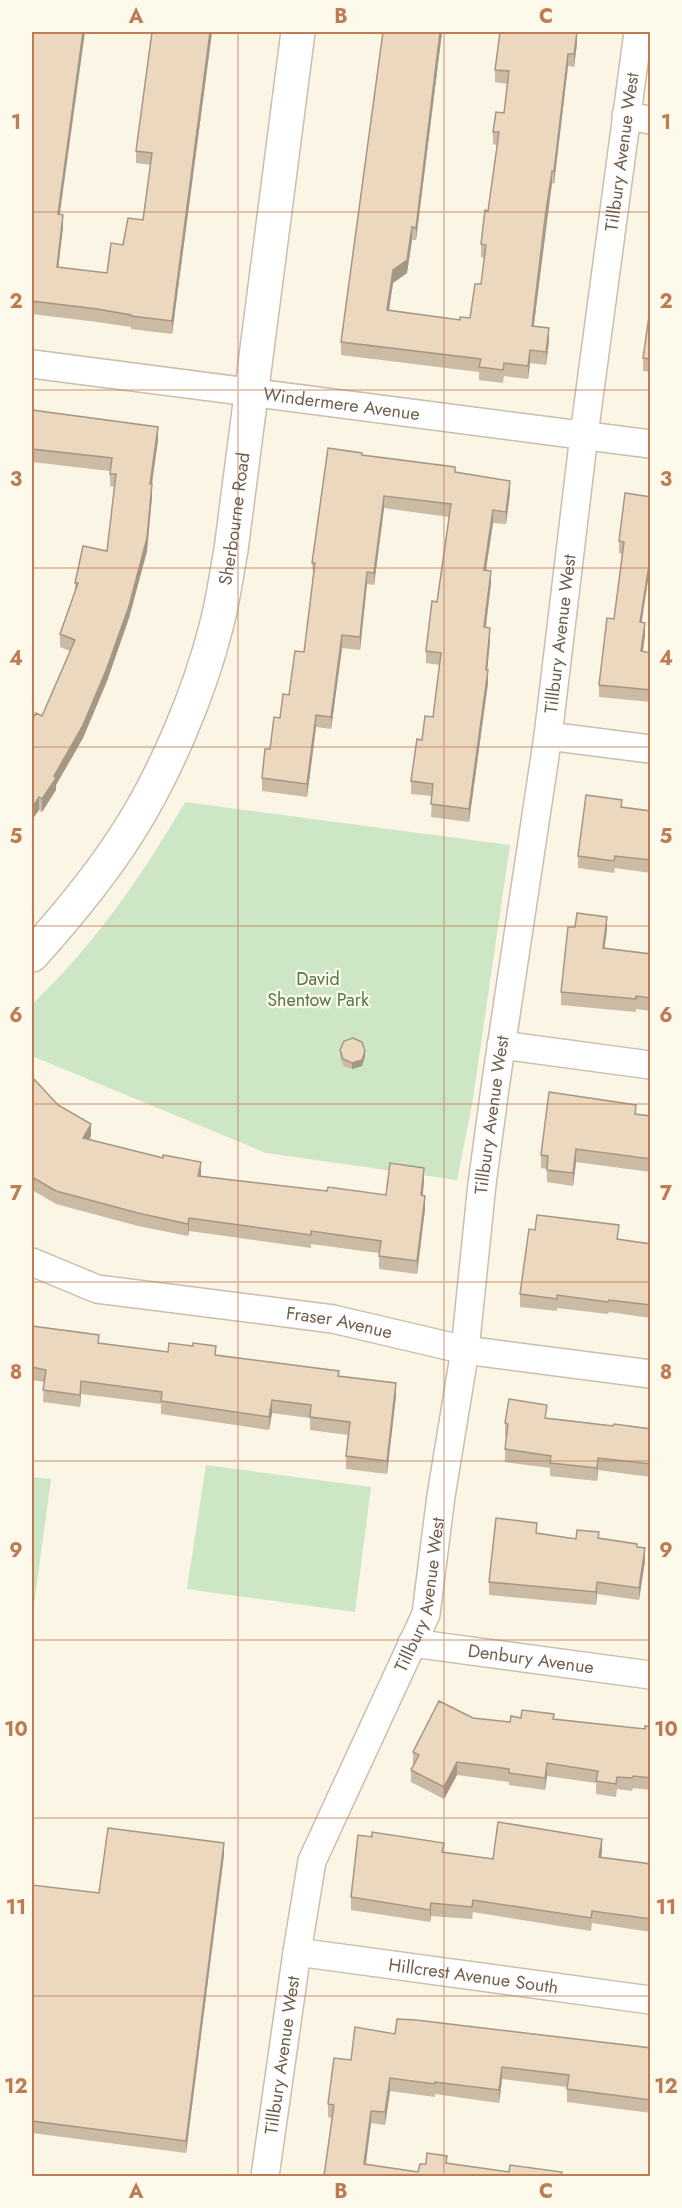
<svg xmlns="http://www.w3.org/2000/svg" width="682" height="2208" font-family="Jost,sans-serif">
<rect width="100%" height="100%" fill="#faf5e5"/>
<path fill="#cde6c5" d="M185,802L510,845L472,1105L457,1180L266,1153L32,1056V1004C93,947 143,875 185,802Z
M206,1465L371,1487L355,1612L187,1589Z
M32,1477L51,1479L32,1620Z"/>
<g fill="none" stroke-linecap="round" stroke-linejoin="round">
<g stroke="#cabeac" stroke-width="30">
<g id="minor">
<path d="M626,116L650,120"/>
<path id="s1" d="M32,364L650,444"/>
<path d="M548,736L650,749"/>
<path d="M501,1045L650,1065"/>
<path id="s2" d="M32,1262L97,1289L333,1319L465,1350L650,1374"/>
<path id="s3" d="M412,1643L650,1675"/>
<path id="s4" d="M297,1952L650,2000"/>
<path id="s5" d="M265,2176L297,1952L312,1861L426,1614L441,1496L465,1350L482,1184L496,1081L548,736L584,435L638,32"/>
</g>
</g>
<g stroke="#cabeac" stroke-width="36">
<g id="tertiary">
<path id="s6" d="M32,955C67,916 102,874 130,829C166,772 200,691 216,627C223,602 226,576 231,550L298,32"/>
</g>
</g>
<use href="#minor" stroke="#fff" stroke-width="27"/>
<use href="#tertiary" stroke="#fff" stroke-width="33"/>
</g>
<path fill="#cbbaa4" d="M32,32L60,214L63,227L58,267L107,273L123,245L143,220L151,165L136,163V151L212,32L172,334L131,329V327L97,322L32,314Z
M383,32H442L416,240H412L407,273L393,283L389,310L460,320L470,318L481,284L484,258L481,257V244L488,211L497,145L493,144V132L504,113L507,84L495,82V70L577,43L574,67L568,66L554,184L552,183L545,231L534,326L549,341L546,365L530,363L528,379L504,376L503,383L479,380V372L341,355V342Z
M651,302V372L643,371V358Z
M32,410L158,440L152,484V497L147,551L129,618L107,681L83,738L56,785V790L42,812L39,810L32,820V720L42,716L70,651L60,647V634L75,593V583L107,551L115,487L110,486V471L32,462Z
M362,455L455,472L510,493L506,524L493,523L486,570L491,583L486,627L490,641L487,670L488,683L469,822L431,817L432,796L411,794V781L422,740L433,717L440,665L426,663V651L437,602L449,517L384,508L374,585L367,584L360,650L342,648L331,729L316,727L307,797L262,791V778L270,749L304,652L313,575L312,563Z
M651,497V565L641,622L645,635L643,651L651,653V702L599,697V685L614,619L622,554L619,553V541Z
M622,807L651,811V873L615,868L614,873L578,868V856Z
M575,927L607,930L604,948L651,954V1011L636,1009V1012L561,1005V992Z
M340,1050L365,1057L362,1066L352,1069L343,1066L340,1056Z
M32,1077L58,1105L91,1136L89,1139L200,1176L327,1191L386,1195L424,1181L423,1195L425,1209L417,1274L379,1269V1253L311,1244V1248L189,1231L188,1236L138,1226L56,1204L32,1190Z
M636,1114L651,1116V1172L576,1162L573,1186L547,1182V1169L541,1168V1155Z
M618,1239L651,1244V1318L609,1312L608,1314L557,1308V1311L520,1307V1294Z
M32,1326L99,1343L168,1352L216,1355L339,1376L396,1396L387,1474L346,1469V1456L348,1435L310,1430V1418L272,1413L269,1430L161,1414V1404L81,1394L80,1407L43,1402L44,1382L32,1380Z
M547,1418L613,1426L651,1429V1477L598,1470L597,1481L550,1476V1468L505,1462V1449L507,1436H505V1423Z
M537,1533L576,1539L599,1538L637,1547L645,1561L639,1600L597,1594L596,1605L489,1595V1582Z
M473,1718L510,1722L521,1718L554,1719L645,1729L651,1727V1790L633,1788L632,1791L617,1789L616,1797L596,1794V1783L547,1776L545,1790L509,1785V1782L457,1775L444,1799L411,1782V1770L413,1765V1752Z
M372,1837L444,1852L493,1859L602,1851L601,1857L651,1864V1932L592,1923L591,1931L473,1912L472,1919L431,1916L430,1922L351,1910V1897Z
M224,1855L186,2153L32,2133V1885L99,1893Z
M395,2034L651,2048V2113L567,2102V2087L502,2079L499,2103L435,2094V2097L390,2091L385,2125L371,2123L366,2164L418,2172L426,2164L447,2163L509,2172H562L324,2176L332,2118L328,2117V2104L351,2060Z"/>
<path fill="#a59786" d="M83,32H85L58,227V214Z
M210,32H212L172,334V321Z
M440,32H442L416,240V228Z
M577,32V43L574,67V54Z
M568,54V66L554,184V171Z
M552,171V183L532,339V326Z
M63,215V227L57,280V267Z
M412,227V240L407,273L393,283L387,323V310L393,270Z
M549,328V341L546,365V352Z
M530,350V363L528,379V366Z
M158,427V440L150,496V484Z
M510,481V493L506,524V512Z
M152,484V497L147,551L129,618L107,681L83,738L56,785V790L42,812V799L54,776Z
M384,496V508L374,585V573Z
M493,510V523L484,582V570Z
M650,553V565L640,635V622Z
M491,571V583L484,640V627Z
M367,572V584L360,650V637Z
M645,623V635L641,663V651Z
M490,628V641L486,683V670Z
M342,635V648L331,729V717Z
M488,670V683L469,822V809Z
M316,715V727L307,797V784Z
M39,797V810L32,820V808Z
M607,917V930L603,960V948Z
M365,1051V1057L362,1066L352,1069V1063Z
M91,1124V1136L83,1150V1138Z
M576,1149V1162L573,1186V1173Z
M201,1162V1175L198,1188V1176Z
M424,1168V1181L421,1208V1195Z
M425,1196V1209L417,1274V1261Z
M189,1218V1231L188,1236V1224Z
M81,1381V1394L80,1407V1395Z
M396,1383V1396L387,1474V1461Z
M272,1400V1413L269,1430V1417Z
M598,1458V1470L597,1481V1468Z
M645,1548V1561L639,1600V1588Z
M597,1582V1594L596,1605V1592Z
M457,1762V1775L444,1799V1787Z
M547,1763V1776L545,1790V1778Z
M602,1839V1851L599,1870V1857Z
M224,1843V1855L186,2153V2141Z
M431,1903V1916L430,1922V1910Z
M502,2067V2079L499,2103V2090Z
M390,2078V2091L385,2125V2112Z
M371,2111V2123L364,2176V2164Z"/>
<path fill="#ecd8bf" stroke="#a59786" stroke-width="1.5" d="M32,32H83L58,214L63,215L57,267L107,273L111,243L123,245L128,218L143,220L152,153L136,151L152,32H210L172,321L131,316V315L97,309L32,301Z
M383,32H440L416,228L412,227L407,260L393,270L387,310L460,320V317L470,318L475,284H481L486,245L481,244L485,210L488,211L499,132H493L496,112L504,113L509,71L495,70L500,32H577L574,54H568L554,171H552L545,218L532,326L549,328L546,352L530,350L528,366L504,363L503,370L479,367L481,359L341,342Z
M651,302V359L643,358Z
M32,410L158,427L150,484H152L147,538L129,606L107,668L83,725L54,776L56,778L42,799L39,797L32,808V720L36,713L42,716L75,640L60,634L78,583H75L83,546L107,551L116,474H110L112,458L32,449Z
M328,448L362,453V455L455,467V472L510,481L506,512L493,510L484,570L491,571L484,627L490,628L486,670H488L469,809L431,804L433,784L411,781L417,739L422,740L425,716L433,717L441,653L426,651L432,601L437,602L451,504L384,496L374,573L367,572L360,637L342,635L331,717L316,715L307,784L262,778L265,749H270L274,717L280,718L283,694L289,695L295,651L304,652L315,563H312Z
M625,493L651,497V553L640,622L645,623L641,651L651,653V690L599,685L607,618L614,619L624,542L619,541Z
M586,795L622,800L621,807L651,811V860L615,856L614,861L578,856Z
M577,913L607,917L603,948L651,954V998L636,996V999L561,992L568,927H575Z
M353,1038L362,1042L365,1051L362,1060L352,1063L343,1059L340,1050L344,1041Z
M32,1077L58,1105L91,1124L83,1138L163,1158V1155L201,1162L198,1176L327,1191L328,1187L386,1195L390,1163L424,1168L421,1195L425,1196L417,1261L379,1256L381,1241L311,1231V1235L189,1218L188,1224L138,1213L56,1191L32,1177Z
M549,1092L636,1105L635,1114L651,1116V1159L576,1149L573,1173L547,1170L548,1156L541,1155Z
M537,1215L619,1225L617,1239L651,1244V1305L609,1300L608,1302L557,1295V1299L520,1294L529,1229L535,1230Z
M32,1326L99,1335L98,1343L168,1352L169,1343L193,1346V1343L216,1346L215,1355L339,1371L338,1376L396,1383L387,1461L346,1456L350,1422L310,1417L311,1405L272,1400L269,1417L161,1401L162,1392L81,1381L80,1395L43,1390L46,1370L32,1367Z
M509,1399L547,1405L545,1418L613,1426L614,1424L651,1429V1464L598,1458L597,1468L550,1463L551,1456L505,1449L508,1424L505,1423Z
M496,1518L537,1523L536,1533L576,1539L577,1530L599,1532L598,1538L637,1544V1547L645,1548L639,1588L597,1582L596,1592L489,1582Z
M439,1701L473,1718L510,1722L511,1716L521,1718L522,1710L554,1714L553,1719L645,1729V1726L651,1727V1778L633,1776L632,1778L617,1777L616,1784L596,1781L598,1771L547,1763L545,1778L509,1773V1769L457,1762L444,1787L411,1770L419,1755L413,1752Z
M498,1822L602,1839L599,1857L651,1864V1919L592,1911L591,1918L473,1900L472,1907L431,1903L430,1910L351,1897L358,1835L372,1837V1832L444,1843L442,1852L493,1859Z
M108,1828L224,1843L186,2141L32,2121V1885L99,1893Z
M397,2019L416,2020L651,2048V2100L567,2089L569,2075L502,2067L499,2090L435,2082V2084L390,2078L385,2112L371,2111L364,2164L418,2172L420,2164H426L427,2153L447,2156L446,2163L509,2172L510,2165L562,2172L561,2175L570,2176H324L334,2105L328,2104L334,2058L351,2060L355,2027L395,2034Z"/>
<path fill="none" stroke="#be7c54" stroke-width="1.5" stroke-opacity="0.55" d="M238,32V2176M444,32V2176M32,212H650M32,390H650M32,568H650M32,747H650M32,926H650M32,1104H650M32,1282H650M32,1461H650M32,1640H650M32,1818H650M32,1996H650"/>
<g text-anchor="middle" stroke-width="4.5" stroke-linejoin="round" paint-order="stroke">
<g font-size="18" fill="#705f4d" stroke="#fdf9eb">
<text dy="6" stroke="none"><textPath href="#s5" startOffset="2066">Tillbury Avenue West</textPath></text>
<text dy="6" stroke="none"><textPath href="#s1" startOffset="312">Windermere Avenue</textPath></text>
<text dy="6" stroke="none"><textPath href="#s6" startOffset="490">Sherbourne Road</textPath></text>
<text dy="6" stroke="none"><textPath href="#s5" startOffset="1580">Tillbury Avenue West</textPath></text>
<text dy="6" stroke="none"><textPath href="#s5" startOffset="1094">Tillbury Avenue West</textPath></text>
<text dy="6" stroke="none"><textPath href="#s2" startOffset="315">Fraser Avenue</textPath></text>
<text dy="6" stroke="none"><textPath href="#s5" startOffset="608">Tillbury Avenue West</textPath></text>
<text dy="6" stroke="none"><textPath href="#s3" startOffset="120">Denbury Avenue</textPath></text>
<text dy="6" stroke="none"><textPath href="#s4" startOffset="178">Hillcrest Avenue South</textPath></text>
<text dy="6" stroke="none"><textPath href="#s5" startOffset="122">Tillbury Avenue West</textPath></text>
</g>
<g font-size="18" fill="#507a49" stroke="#fdf9eb">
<text x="318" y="985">David<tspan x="318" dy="21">Shentow Park</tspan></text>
</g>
</g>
<rect width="682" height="2208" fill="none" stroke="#fdf9eb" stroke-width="66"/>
<rect x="33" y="33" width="616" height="2142" fill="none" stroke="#be7c54" stroke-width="2"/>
<g font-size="20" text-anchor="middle" font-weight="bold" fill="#be7c54">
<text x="136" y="23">A</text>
<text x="341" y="23">B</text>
<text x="546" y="23">C</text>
<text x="16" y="129">1</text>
<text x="666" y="129">1</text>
<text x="16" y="308">2</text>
<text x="666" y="308">2</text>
<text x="16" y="486">3</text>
<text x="666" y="486">3</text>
<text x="16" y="665">4</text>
<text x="666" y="665">4</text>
<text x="16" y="843">5</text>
<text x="666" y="843">5</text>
<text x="16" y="1022">6</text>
<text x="666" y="1022">6</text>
<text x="16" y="1200">7</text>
<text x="666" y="1200">7</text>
<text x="16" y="1379">8</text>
<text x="666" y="1379">8</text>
<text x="16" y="1557">9</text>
<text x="666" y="1557">9</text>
<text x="16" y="1736">10</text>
<text x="666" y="1736">10</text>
<text x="16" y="1914">11</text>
<text x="666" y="1914">11</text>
<text x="16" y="2093">12</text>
<text x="666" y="2093">12</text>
<text x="136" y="2198">A</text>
<text x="341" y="2198">B</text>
<text x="546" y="2198">C</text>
</g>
</svg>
